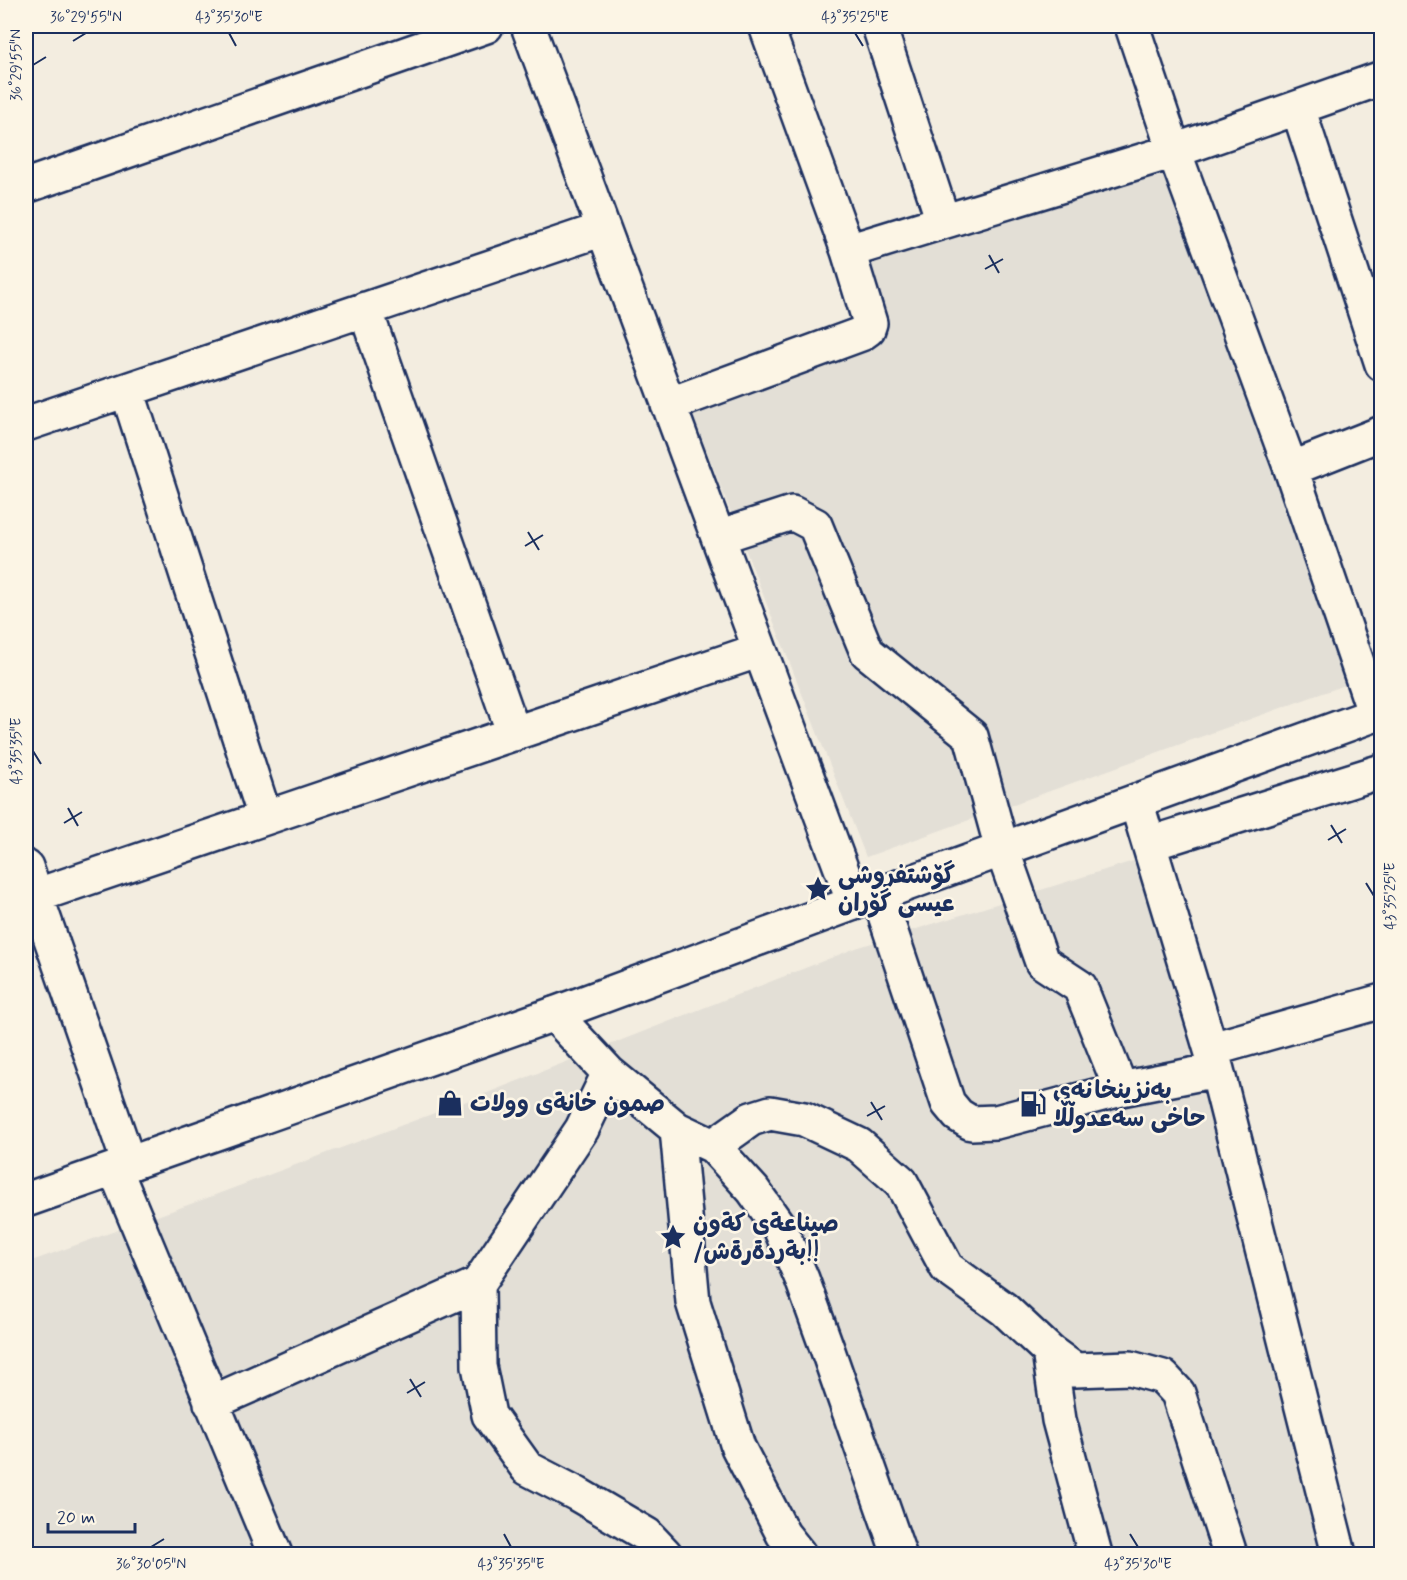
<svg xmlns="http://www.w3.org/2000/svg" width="1407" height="1580" font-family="Mynerve,'Playpen Sans Arabic',sans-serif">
<rect width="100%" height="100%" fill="#f3ede0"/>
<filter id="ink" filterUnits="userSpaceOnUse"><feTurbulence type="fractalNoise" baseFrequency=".0167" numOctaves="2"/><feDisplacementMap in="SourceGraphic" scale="12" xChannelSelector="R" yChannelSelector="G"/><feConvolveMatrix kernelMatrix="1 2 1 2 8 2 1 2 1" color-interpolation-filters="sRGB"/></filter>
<g filter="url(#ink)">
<path fill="#e3dfd6" d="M1168,167L1348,684L866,857L688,403L889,324L867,258Z
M1146,857L1347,1554H26V1263L199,1201L464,1102L856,948Z"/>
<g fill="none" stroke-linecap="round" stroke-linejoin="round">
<g stroke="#1b2f5e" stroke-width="38">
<path id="minor" d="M528,26L854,903
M879,26L943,221
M1132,26L1174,151L1291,469L1375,715
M1298,108L1382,364
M26,186L486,26
M848,251L1174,151L1382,78
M365,309L514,734
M127,390L265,817
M668,405L861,334L868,329L870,323L848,251L766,26
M26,424L603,229
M1291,469L1382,433
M718,537L792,513L815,525L867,652L971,736L1002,849L1042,962L1080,987L1121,1089
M1136,801L1217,1070L1339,1554
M1149,844L1382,771
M26,867L129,1164
M878,894L948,1103L958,1115L971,1123L996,1122L1121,1089L1217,1070
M26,899L760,650
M554,1014L609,1073L677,1129L713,1146L753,1190L780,1228L802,1279L828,1351L899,1554
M1212,1049L1382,1001
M609,1073L582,1129L478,1284L479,1366L489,1415L527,1468L577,1494L647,1535L665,1554
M677,1129L693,1302L738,1447L783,1534L799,1554
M713,1146L751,1119L770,1113L804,1119L859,1145L901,1182L947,1268L1004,1309L1049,1351L1075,1370L1130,1368L1163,1377L1178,1393L1230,1554
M115,1169L275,1554
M1049,1351L1059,1420L1095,1554
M211,1403L478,1284"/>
</g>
<g stroke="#1b2f5e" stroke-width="38">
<path id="major" d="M26,1200L554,1014L854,903L1382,712"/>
</g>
<use href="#minor" stroke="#fcf5e5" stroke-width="33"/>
<use href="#major" stroke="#fcf5e5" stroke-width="33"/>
</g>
</g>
<path fill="none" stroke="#1b2f5e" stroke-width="2" d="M229,33L236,46M855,33L863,46M73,41L86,33M33,65L46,57M989,255L999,273M985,269L1003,259M528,532L539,550M525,546L543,535M33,751L41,764M68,808L78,826M64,823L82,812M1331,825L1342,843M1328,840L1346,829M1366,883L1374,896M871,1102L882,1120M867,1116L885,1106M410,1379L421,1397M407,1393L425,1382M504,1534L511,1547M1130,1534L1138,1547M151,1547L164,1539"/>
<defs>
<g id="sight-bare" transform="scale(2.07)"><path d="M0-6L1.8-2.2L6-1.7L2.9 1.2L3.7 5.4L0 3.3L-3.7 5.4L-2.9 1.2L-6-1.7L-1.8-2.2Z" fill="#1b2f5e" stroke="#fcf5e5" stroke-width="2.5" paint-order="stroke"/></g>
<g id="shop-bare" transform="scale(2.07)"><path d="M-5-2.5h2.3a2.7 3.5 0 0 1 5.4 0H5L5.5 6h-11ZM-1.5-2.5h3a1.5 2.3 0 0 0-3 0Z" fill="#1b2f5e" stroke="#fcf5e5" stroke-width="2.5" paint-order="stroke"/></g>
<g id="fuel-bare" transform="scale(2.07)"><path d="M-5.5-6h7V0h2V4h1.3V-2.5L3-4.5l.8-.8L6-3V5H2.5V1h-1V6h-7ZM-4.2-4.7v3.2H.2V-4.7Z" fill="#1b2f5e" stroke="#fcf5e5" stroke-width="2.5" paint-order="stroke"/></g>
</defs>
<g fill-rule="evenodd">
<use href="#sight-bare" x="818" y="889"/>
<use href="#shop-bare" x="450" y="1103"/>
<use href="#fuel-bare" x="1033" y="1104"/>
<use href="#sight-bare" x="673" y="1237"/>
</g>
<g text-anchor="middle" stroke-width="5" stroke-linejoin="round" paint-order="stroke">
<g font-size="24" font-weight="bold" fill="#1b2f5e" stroke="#fcf5e5" text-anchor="start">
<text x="838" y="883">گۆشتفروشی<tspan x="838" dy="28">عیسی گۆران</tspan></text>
<text x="1053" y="1098">بەنزینخانەی<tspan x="1053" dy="28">حاخی سەعدوڵڵا</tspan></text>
<text x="470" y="1111">صمون خانةی وولات</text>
<text x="693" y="1231">صيناعةى كةون<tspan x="693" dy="28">/بةردةرةش!!</tspan></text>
</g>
</g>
<rect width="1407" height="1580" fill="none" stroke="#fcf5e5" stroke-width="66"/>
<path d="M48 1523v9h87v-9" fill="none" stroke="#1b2f5e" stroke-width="3"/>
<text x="57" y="1523" font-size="18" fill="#1b2f5e" stroke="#fcf5e5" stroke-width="4.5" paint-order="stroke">20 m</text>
<rect x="33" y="33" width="1341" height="1514" fill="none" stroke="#1b2f5e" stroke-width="2"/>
<g font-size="15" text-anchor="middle" fill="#1b2f5e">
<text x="86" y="22">36°29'55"N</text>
<text x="229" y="22">43°35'30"E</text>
<text x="855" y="22">43°35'25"E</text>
<text transform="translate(16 65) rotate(-90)" y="5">36°29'55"N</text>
<text transform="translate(16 751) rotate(-90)" y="5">43°35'35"E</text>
<text transform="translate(1390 896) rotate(-90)" y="5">43°35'25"E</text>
<text x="151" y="1569">36°30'05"N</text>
<text x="511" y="1569">43°35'35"E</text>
<text x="1138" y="1569">43°35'30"E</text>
</g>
</svg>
